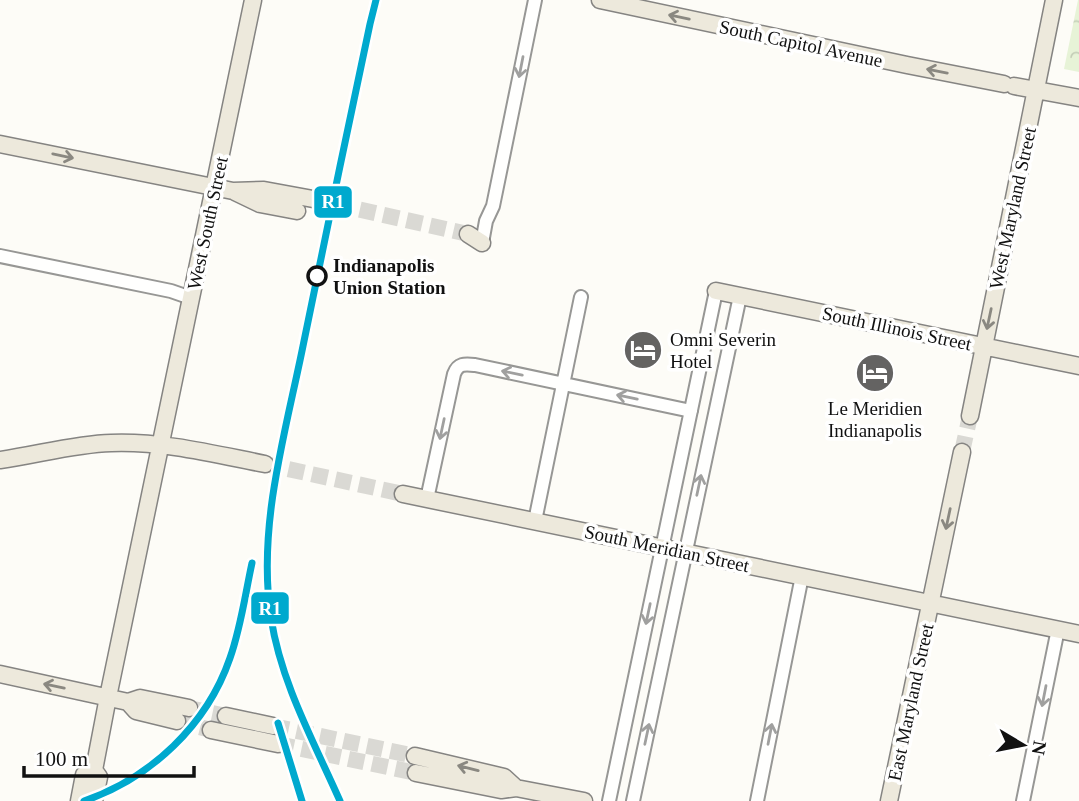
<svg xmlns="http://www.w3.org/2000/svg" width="1079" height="801" font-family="Georgia,serif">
<defs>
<pattern id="park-crowns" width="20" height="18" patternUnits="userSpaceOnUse" patternTransform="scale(1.75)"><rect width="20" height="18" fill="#e7f3d7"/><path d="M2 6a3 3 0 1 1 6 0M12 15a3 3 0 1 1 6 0" fill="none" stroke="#c5cfb8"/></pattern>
</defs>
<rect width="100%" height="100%" fill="#fdfcf7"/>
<path fill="url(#park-crowns)" d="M1078,0H1079V72L1064,69Z"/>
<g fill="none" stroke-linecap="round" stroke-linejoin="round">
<path stroke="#dad9d4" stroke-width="16" stroke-dasharray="16 8" stroke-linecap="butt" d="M313,199L468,234
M962,452L970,416
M265,464L403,494
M189,708L226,716
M177,721L211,730
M273,726L415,756
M278,744L416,773"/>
<g stroke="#979795" stroke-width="16">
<path id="minor" d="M482,243L486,221L493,206L535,0
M0,256L171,291L191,298
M427,499L454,374C458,363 465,364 475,365L691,411
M535,521L581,297
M609,801L716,291
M633,801L740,296
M757,801L802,576
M1023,801L1058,629"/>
</g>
<g stroke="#858482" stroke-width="19">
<path id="major" d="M600,0L907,65L1004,84
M1014,86L1079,98
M0,144L233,191L264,190L313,199
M235,192L260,204L297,211
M468,234L482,243
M716,291L1079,366
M970,416L1054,0
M0,460C37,455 74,444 111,443C163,441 214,454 265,464
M403,494L1079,634
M0,674L128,702L140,698L189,708
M128,702L136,711L177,721
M226,716L273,726
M211,730L278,744
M415,756L504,777L516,788
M416,773L501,790L516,788L584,801
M79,801L84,775L94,770
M94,801L99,777L94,770L108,697L253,0
M889,801L962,452"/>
</g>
<use href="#minor" stroke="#fffffe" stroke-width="12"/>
<use href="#major" stroke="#ede9dc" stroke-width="16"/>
<g stroke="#fff" stroke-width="12">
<path id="rail-1" d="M278,723L302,801
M84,801C151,778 207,725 230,658C241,627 245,595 252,563
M340,801C314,742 281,683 271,618C257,527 285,435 303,346C325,239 347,131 370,24L376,0"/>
</g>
<use href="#rail-1" stroke="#00a9ce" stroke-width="7"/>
</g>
<defs><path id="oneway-shaft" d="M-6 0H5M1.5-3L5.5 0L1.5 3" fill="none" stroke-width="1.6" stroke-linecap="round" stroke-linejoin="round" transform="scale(1.75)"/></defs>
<g stroke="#8a8881">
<use href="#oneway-shaft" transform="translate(679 17) rotate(-168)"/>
<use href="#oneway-shaft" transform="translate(937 71) rotate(-169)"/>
<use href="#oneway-shaft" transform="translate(63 156) rotate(12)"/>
<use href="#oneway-shaft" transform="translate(989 319) rotate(102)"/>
<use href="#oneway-shaft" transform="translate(948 519) rotate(102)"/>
<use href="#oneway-shaft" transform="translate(54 686) rotate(-168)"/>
<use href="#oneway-shaft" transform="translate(468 768) rotate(-166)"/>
</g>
<g stroke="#a0a09f">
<use href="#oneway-shaft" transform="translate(521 67) rotate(101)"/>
<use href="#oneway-shaft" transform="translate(512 373) rotate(-168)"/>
<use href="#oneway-shaft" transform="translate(627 397) rotate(-168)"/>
<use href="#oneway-shaft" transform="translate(442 429) rotate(102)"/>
<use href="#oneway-shaft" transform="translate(699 485) rotate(-78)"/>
<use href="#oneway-shaft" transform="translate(648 614) rotate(102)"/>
<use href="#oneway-shaft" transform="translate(1044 696) rotate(101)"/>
<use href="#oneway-shaft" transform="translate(647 734) rotate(-78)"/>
<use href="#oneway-shaft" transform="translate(770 734) rotate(-79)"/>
</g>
<defs>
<g id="hotel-disc" transform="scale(2.0125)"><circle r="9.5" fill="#646362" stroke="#fff"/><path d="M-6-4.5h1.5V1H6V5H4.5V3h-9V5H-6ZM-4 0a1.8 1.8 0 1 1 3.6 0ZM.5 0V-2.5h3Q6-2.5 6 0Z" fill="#fff"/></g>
</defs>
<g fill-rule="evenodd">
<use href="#hotel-disc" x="643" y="350"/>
<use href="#hotel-disc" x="875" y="373"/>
</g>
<circle fill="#fff" stroke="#111" stroke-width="3.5" cx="317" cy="276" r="9"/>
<g text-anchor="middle" stroke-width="7" stroke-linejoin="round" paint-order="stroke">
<g font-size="19" fill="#111" stroke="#fff">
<text transform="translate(801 43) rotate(12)" y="7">South Capitol Avenue</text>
<text transform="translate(1012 208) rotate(-78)" y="7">West Maryland Street</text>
<text transform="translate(207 223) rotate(-78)" y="7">West South Street</text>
<text transform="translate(897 328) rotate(12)" y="7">South Illinois Street</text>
<text transform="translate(667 548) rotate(12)" y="7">South Meridian Street</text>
<text transform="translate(910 702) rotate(-78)" y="7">East Maryland Street</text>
</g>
<g font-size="19" font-weight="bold" fill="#111" stroke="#fff" text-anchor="start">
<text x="333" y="272">Indianapolis<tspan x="333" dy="22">Union Station</tspan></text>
</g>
<g font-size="19" fill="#111" stroke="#fff" text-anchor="start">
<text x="670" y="346">Omni Severin<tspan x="670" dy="22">Hotel</tspan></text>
<text x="875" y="415" text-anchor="middle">Le Meridien<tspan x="875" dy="22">Indianapolis</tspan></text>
</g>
</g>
<g stroke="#fff" stroke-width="2.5">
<rect x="313" y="185" width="40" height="34" rx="7" fill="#00a9ce"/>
<rect x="250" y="591" width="40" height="34" rx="7" fill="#00a9ce"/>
</g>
<g font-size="19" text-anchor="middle" font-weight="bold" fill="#fff">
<text x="333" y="208">R1</text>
<text x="270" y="615">R1</text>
</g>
<g transform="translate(1023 745) rotate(100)" stroke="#ffffff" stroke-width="5" paint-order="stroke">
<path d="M0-5L12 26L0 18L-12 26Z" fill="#111111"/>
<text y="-10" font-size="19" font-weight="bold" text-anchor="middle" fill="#111111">N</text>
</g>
<path d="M24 766v10h170v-10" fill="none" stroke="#111111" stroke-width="3.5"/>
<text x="35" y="766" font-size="21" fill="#111111" stroke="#ffffff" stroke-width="5" paint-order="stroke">100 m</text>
</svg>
